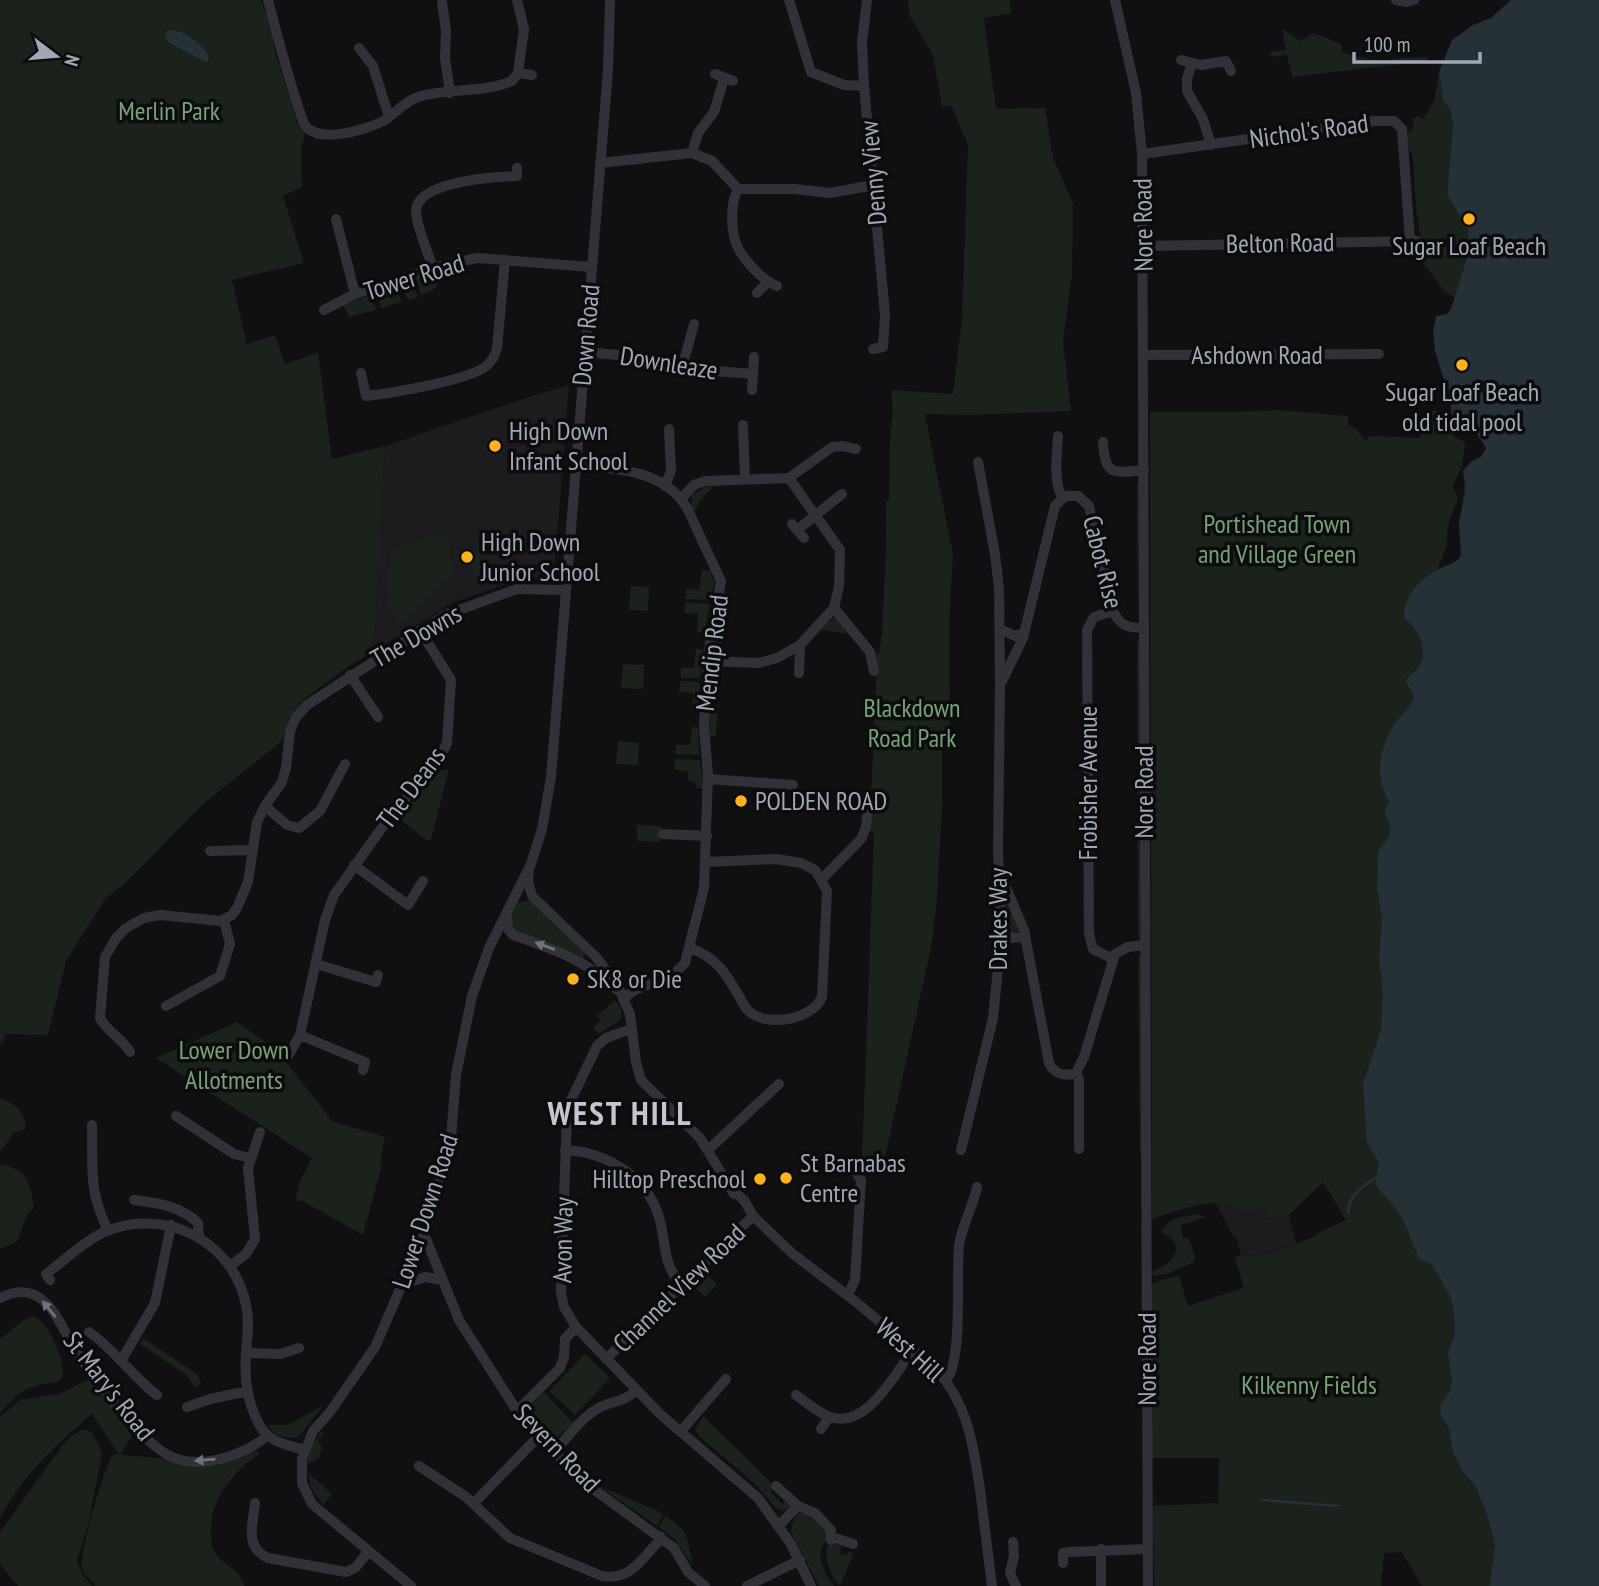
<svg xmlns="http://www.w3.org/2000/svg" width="1599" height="1586" font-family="'PT Sans Narrow',sans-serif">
<rect width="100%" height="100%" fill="#101012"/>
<path fill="#1c1c1f" d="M569,385L554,578H532L516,581L454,602L374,651L385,446L535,395Z
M1224,1201L1239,1206L1245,1212L1265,1210L1267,1219L1289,1215L1296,1243L1269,1254L1241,1256L1237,1239L1233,1236L1215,1202Z"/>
<path fill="#1a221b" d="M0,0H261L272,31L274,49L295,116L298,126L305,133L301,151L302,187L283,196L304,263L232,280L247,344L275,335L285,364L318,353L332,459L385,446L374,651L346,668L303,700L290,716L282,741L204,803L124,884L105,899L66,961L48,1035L5,1034L4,1041L0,1044Z
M908,0H1009L1011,13L984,18L996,109L1045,108L1053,158L1073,203L1072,274L1063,342L1071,411L967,415L925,414L953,554L949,622L950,730L942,746V805L936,910L931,947L884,1162H862L874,833L870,830V823L877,662L875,654L879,653C884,632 882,612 884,591C886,561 887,532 886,502L889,500L890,439L893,410L891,390L953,394L962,319L968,145L951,105L942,107L933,55L910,16Z
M1599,0V1586H1422L1402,1552L1384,1553L1381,1586H1154L1153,1506L1218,1503L1219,1458H1152L1150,1284L1179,1275L1188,1306L1244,1288L1235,1257L1269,1254L1316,1236L1320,1232L1346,1220L1323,1182L1289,1215L1267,1219L1265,1210L1246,1213C1226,1191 1177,1211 1152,1219L1150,412H1232L1277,410L1347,416L1349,425L1358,431L1366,442L1368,436L1421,438L1419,416L1436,410L1455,437L1462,440L1465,444L1462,466L1453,486L1458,499L1448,525L1447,544L1438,569L1458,560C1466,548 1458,535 1460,522C1462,504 1466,490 1463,471L1472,461L1481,457L1486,448L1483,440L1479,438Z
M1282,29L1301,41L1314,33L1341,44L1343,53L1385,63C1397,56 1411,58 1427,57V61L1292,77L1287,55L1271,57L1270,52L1286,50Z
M1439,72L1443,100L1450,110L1453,124L1447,195L1468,229L1469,252L1456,298L1445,292L1418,256L1421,238L1416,209L1413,158L1407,144L1408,132L1414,127L1412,119L1417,116L1423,119L1434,101Z
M437,273L436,288L421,295L416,279Z
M412,281L418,297L408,300L400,285Z
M397,286L401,302L381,308L377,292Z
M372,294L376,310L349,317L343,305Z
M1137,481H1139L1137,619Z
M714,486L702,498L694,512L691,506L692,495L705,487Z
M445,531L449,541L451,577L399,627L388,602L391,550Z
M482,545L492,575L477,580L466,551Z
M702,570L711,571L714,584L711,600L685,599L686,589L699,590Z
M631,586L649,587L648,611L629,610Z
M725,592H726L721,659L715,656L713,653Z
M685,602L710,604L705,632H697L698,614L684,613Z
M835,617L838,618L851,634L820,630Z
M1137,639L1139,642L1140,937L1138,938Z
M696,649H703L700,678H681V668H694Z
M623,664L644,665L643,689L621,688Z
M717,665H721L718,699L710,697L712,670Z
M680,681L700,682L698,711L692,710L693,693L679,692Z
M710,705H718L716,736H709Z
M692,727H698L699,755L675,754L676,745H690Z
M618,741L639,743L638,765L616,764Z
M675,759L700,760L704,789L696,788L695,782L688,781V771L675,770Z
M440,770H448V773L431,840L428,841L398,818Z
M637,825L661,826L660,842L637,841Z
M530,900L576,940L574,943L577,946L579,945L586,953L583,959C570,955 559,946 546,941C526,933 497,934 516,903Z
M1003,900L1008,902L1018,929L1017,934H1008L1004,931Z
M1138,955L1141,958L1143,1158L1140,1155Z
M615,1000L621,1008V1019L599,1034L593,1027L601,1021L597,1016Z
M237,1022L276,1049L332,1121L385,1137L380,1164L382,1165L363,1235L301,1200L295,1201L300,1181L312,1158L156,1058Z
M0,1098C14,1103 28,1114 25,1129L14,1133L0,1152Z
M5,1165C30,1172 30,1185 34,1208L27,1215L17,1241L0,1249V1166Z
M1197,1214L1206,1217L1189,1223L1181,1224L1183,1238H1189L1195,1257L1194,1262L1170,1273L1153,1276V1271C1175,1262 1188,1245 1161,1232C1167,1218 1183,1217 1197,1214Z
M705,1272L717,1285L705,1297L692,1284Z
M33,1316C44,1321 52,1335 56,1346C75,1393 54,1376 25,1390C15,1395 8,1405 0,1413V1339L22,1321Z
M143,1338L198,1375L201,1384L196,1388L185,1374L140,1344Z
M585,1354L610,1378L575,1415L549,1391Z
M95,1376L137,1428L120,1456L92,1414C56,1445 23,1475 0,1518V1417L20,1400L60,1394Z
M544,1392L573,1423L557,1438C543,1434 535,1418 528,1407Z
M324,1405L298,1437C285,1440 274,1435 267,1425H288Z
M703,1416L772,1484L771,1492L782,1504L786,1500L790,1503V1508L782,1511L777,1509L753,1482L701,1438L695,1430Z
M81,1430H88L93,1434L102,1453L88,1527L77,1560L83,1575L92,1586H18L0,1564V1532L62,1446L71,1436Z
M322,1430L324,1433L318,1440L322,1448L319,1458L307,1464L311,1448Z
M253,1451L260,1453C234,1471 209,1500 211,1534C211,1539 211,1545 213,1550C222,1566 240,1568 244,1586H96C92,1581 84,1575 82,1569C78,1556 104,1468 113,1454L168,1459L186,1464Z
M308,1473L332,1494L323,1505L311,1488Z
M599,1486L658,1511L663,1515L657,1526Z
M805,1513L811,1516L828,1534C827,1541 822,1545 821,1551C819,1561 827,1579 834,1586H819L791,1532L793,1522L798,1514Z
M665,1516C691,1532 686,1538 693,1565L674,1539L659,1527Z
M832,1543L841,1545L840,1554L845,1555L849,1552L854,1553L840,1586C831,1578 824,1558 827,1546Z"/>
<path fill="#263037" d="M1511,0H1599V1586H1490L1495,1545L1487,1514L1475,1485L1463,1472L1453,1452L1449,1428L1441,1415L1440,1406L1450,1391L1452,1381L1448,1354L1455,1332L1454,1311L1450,1296L1432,1264L1419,1259C1412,1243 1408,1228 1399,1213C1392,1202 1381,1194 1375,1183L1379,1163L1367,1143L1363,1084L1381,1029L1383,992L1379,958L1382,917L1377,888L1378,851L1389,837L1390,825L1384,811L1389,802C1386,795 1382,788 1381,781C1377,758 1386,736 1399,718C1403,713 1411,706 1413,700C1416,693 1407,687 1406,680C1409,675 1414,673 1418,668C1430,651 1418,628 1404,618C1404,595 1418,581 1437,570C1445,566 1454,564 1461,557L1459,523L1466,487L1463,471L1472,461L1481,457L1486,448L1477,434L1471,431L1465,435L1452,417L1450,398L1435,351L1433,332L1436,316L1447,314L1451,309L1469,252L1468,229L1447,195L1453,124L1450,110L1443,100L1439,72L1452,40L1473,25L1491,18Z
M171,30C184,30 203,45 209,56L207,63L168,42L165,36L167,31Z"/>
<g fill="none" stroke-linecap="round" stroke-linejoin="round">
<path stroke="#263037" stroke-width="2.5" d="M1348,1213C1349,1194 1362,1187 1377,1177
M1262,1500L1339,1506"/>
<path stroke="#313238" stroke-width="10" d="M268,0C279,41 289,83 304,124C317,145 367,130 385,120C397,112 406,100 421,96C451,88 483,93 512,81L518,73L524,29L517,0
M789,0L811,72L844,85L864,86
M867,0L862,42L864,86L885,315L883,347L873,349
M1115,0L1136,93L1142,154L1148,1586
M1396,0L1406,2L1414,0
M442,2L446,31L445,58L450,93
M359,48L373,66L389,117
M1181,60L1201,65L1226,61L1231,71
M1192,63L1187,79V91L1203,119L1211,145
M518,73L532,75
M715,74L733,81
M692,153L698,133L714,112L724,79
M1142,154L1375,121H1394L1402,129L1410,241
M600,163L692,153L712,161L738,189H794L830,193L874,185
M738,189C730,202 731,230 736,243C741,258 763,281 777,286
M336,219L355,294
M1143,246L1417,241
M433,268C428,252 416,226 416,211C417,181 495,177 517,176V168
M757,293L768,282
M324,310L355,294L433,268L477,258L591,267
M585,352L628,356L677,368L753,374
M1144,355L1379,354
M682,368L694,324
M361,373L366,396C392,393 465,381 485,367C492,362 495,356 497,348L505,260
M752,390L754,357
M743,425L745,479
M1058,436C1057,455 1053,480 1062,497
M1103,442C1105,476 1113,473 1144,470
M575,467C615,468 664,469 687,508L721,581L709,650L705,701L704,728L708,774L704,888L685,963L674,974L633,991L623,999
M789,478L832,447L843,446L856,449
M665,486L671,471L669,429
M681,499L694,485L705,481L789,478L840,550L839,586L834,608L800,645L777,658L759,663L708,661
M792,524L804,538
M797,530L842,494
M834,608L870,652L874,671
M1113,611L1094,617L1087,630L1089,934L1093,949L1113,959
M1000,629L1015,636L1024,633
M799,673L800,645
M350,675L378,717
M1002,681L1023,638L1055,506L1065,496H1078L1089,506L1113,611C1120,626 1128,628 1144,628
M708,779L793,785
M265,806L287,825L299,828L320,811L345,764
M663,834L707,836
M210,851L252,850
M354,865L408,905L423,881
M529,870L528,881L532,896L596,957L618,986L630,1014L636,1062L641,1080L700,1138L734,1194
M1002,878L1024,930L1049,1063C1054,1074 1065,1077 1076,1073
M821,880L861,839L866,827L868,808H858
M507,917L508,929L513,935C551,948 588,961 617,990
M1001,939L1025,937
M690,948C717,958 725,972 739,996C742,1002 745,1009 751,1013C770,1027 813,1019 822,997L827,891L815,870L801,863L776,859L706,862
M316,964L376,982L378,975
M166,1006L220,976L230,944L224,920
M631,1029L606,1038L597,1046L571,1100L567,1117L561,1277V1293L564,1307L576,1327L660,1414L758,1498L791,1544L811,1586
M130,1052C122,1038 107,1032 100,1018L105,957L116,938L126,928L144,918L160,915L221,921L232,915L237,908L248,882L257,822L265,806L282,782L286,768L290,731L296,717L307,705L445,615L517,589L566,590
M288,1056L300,1035
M363,1070L365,1062L300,1035L325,920L334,895L391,815L436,765L447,743L451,680L420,630
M176,1116L234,1154L250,1158
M92,1125C93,1171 88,1188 108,1231
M1079,1149V1079L1076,1073L1084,1057L1115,954L1128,947L1145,945
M565,1150C609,1152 652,1180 661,1225C666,1248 664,1267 682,1285
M708,1150L779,1084
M961,1150L993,1018L1001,939L998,851L1000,684L999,589L995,554L978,462
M732,1190L744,1200L753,1216L793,1254L856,1302L936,1369C968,1404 973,1444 980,1489C984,1521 988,1554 992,1586
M134,1200C157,1203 181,1206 198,1223L199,1237
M424,1234L459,1320L517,1411L554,1452L585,1483L674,1548L688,1572L705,1586
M230,1266L246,1254L255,1239L248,1168L260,1132
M50,1280L46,1274C64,1261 82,1243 102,1233C162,1206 233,1239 246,1305C250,1321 247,1337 246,1353C244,1379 248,1407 262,1429C271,1443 290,1445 304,1450
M403,1284L425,1277L442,1280
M848,1295L855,1280L861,1180L852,1166
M0,1298C14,1291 27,1289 40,1298C57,1310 65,1334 76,1351C94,1378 143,1445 172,1457C201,1470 244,1455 267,1436
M89,1332C115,1350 132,1376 157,1395
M246,1353L280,1354L299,1348
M606,1359L753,1216
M121,1361L155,1303L171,1225
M946,1380C963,1362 956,1274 959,1245C962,1225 973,1207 977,1187
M796,1395C806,1402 817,1412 828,1416C865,1432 894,1375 913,1350
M187,1407L210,1399L248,1391
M517,1411L560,1368L564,1357L565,1339L576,1327
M821,1429L829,1417
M681,1431L726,1379
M554,1452C567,1438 580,1419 597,1409C611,1400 625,1403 636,1390
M419,1466L466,1497L510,1538L602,1576C630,1581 641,1560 658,1542L660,1536
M776,1486L798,1506L815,1513L831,1530V1540
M255,1503C253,1525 244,1547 268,1558L346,1572L355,1568L368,1552
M474,1503L539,1436
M779,1525L798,1506
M832,1537L853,1544
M1013,1542L1014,1556L1010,1573L1016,1586
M1101,1549V1586
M1063,1563V1553L1070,1552L1147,1549
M411,1586L312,1504L302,1483V1459L313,1431L330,1412L375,1347L424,1234L451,1138L456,1075L472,996L489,948L531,864L542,829L551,777L608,70L610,0
M747,1586L800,1560"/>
</g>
<defs><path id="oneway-solid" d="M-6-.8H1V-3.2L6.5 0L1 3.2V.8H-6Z" transform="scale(1.75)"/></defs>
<g fill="#6e727d">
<use href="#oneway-solid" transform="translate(545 946) rotate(-160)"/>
<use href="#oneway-solid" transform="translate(49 1309) rotate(-129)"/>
<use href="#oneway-solid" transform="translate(205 1460) rotate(175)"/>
</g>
<g fill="#ffb11c" stroke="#0c0c0d" stroke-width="2.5">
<circle cx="1469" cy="219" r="7"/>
<circle cx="1462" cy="365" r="7"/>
<circle cx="495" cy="446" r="7"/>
<circle cx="467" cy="557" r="7"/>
<circle cx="741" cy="801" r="7"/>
<circle cx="573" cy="979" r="7"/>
<circle cx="786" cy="1178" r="7"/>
<circle cx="760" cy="1179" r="7"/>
</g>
<g text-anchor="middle" stroke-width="7" stroke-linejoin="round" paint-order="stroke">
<g font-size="26" fill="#75a277" stroke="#0c0c0d">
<text x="169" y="120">Merlin Park</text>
<text x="1277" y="533">Portishead Town<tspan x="1277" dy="30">and Village Green</tspan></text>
<text x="912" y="717">Blackdown<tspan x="912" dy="30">Road Park</tspan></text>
<text x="234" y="1059">Lower Down<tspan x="234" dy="30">Allotments</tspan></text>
<text x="1309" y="1394">Kilkenny Fields</text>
</g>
<g font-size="26" fill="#a0a7b5" stroke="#0c0c0d">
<text transform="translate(1309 131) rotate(-8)" y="9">Nichol's Road</text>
<text transform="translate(873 173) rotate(-95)" y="9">Denny View</text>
<text transform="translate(1143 225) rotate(-91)" y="9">Nore Road</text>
<text transform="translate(1280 243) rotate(-1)" y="9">Belton Road</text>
<text transform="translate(414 277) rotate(-17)" y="9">Tower Road</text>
<text transform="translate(586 335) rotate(-85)" y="9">Down Road</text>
<text x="1257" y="364">Ashdown Road</text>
<text transform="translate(669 363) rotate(9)" y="9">Downleaze</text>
<text transform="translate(1103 562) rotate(76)" y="9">Cabot Rise</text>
<text transform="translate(416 636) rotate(-30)" y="9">The Downs</text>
<text transform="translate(712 653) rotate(-83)" y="9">Mendip Road</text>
<text transform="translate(1088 783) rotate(-90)" y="9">Frobisher Avenue</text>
<text transform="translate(411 788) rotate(-53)" y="9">The Deans</text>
<text transform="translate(1144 792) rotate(-90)" y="9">Nore Road</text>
<text transform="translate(998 919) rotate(-90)" y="9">Drakes Way</text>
<text transform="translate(425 1211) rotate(-72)" y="9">Lower Down Road</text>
<text transform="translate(563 1240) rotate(-89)" y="9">Avon Way</text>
<text transform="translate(679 1288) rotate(-44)" y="9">Channel View Road</text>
<text transform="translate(910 1350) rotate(42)" y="9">West Hill</text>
<text transform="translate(1147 1359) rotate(-90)" y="9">Nore Road</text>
<text transform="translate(109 1386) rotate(52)" y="9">St Mary's Road</text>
<text transform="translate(557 1448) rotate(46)" y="9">Severn Road</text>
</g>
<g font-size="26" fill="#a0a7b5" stroke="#0c0c0d" text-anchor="start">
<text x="1469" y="255" text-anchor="middle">Sugar Loaf Beach</text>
<text x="1462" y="401" text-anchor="middle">Sugar Loaf Beach<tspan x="1462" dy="30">old tidal pool</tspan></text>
<text x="509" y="440">High Down<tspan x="509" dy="30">Infant School</tspan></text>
<text x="481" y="551">High Down<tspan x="481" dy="30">Junior School</tspan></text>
<text x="755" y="810">POLDEN ROAD</text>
<text x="587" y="988">SK8 or Die</text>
<text x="800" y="1172">St Barnabas<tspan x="800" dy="30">Centre</tspan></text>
<text x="746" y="1188" text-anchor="end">Hilltop Preschool</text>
</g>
<g font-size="33" font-weight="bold" letter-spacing="2" fill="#c2c6d0" stroke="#0c0c0d">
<text x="620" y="1125">WEST HILL</text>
</g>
</g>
<g transform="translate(56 56) rotate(106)" stroke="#0c0c0d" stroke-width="5" paint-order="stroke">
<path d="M0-5L12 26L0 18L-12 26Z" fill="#a0a7b5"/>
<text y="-10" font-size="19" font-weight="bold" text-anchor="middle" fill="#a0a7b5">N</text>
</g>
<path d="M1354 52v10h126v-10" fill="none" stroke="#a0a7b5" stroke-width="3.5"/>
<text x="1364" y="52" font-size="21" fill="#a0a7b5" stroke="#0c0c0d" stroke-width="5" paint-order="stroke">100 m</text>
</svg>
